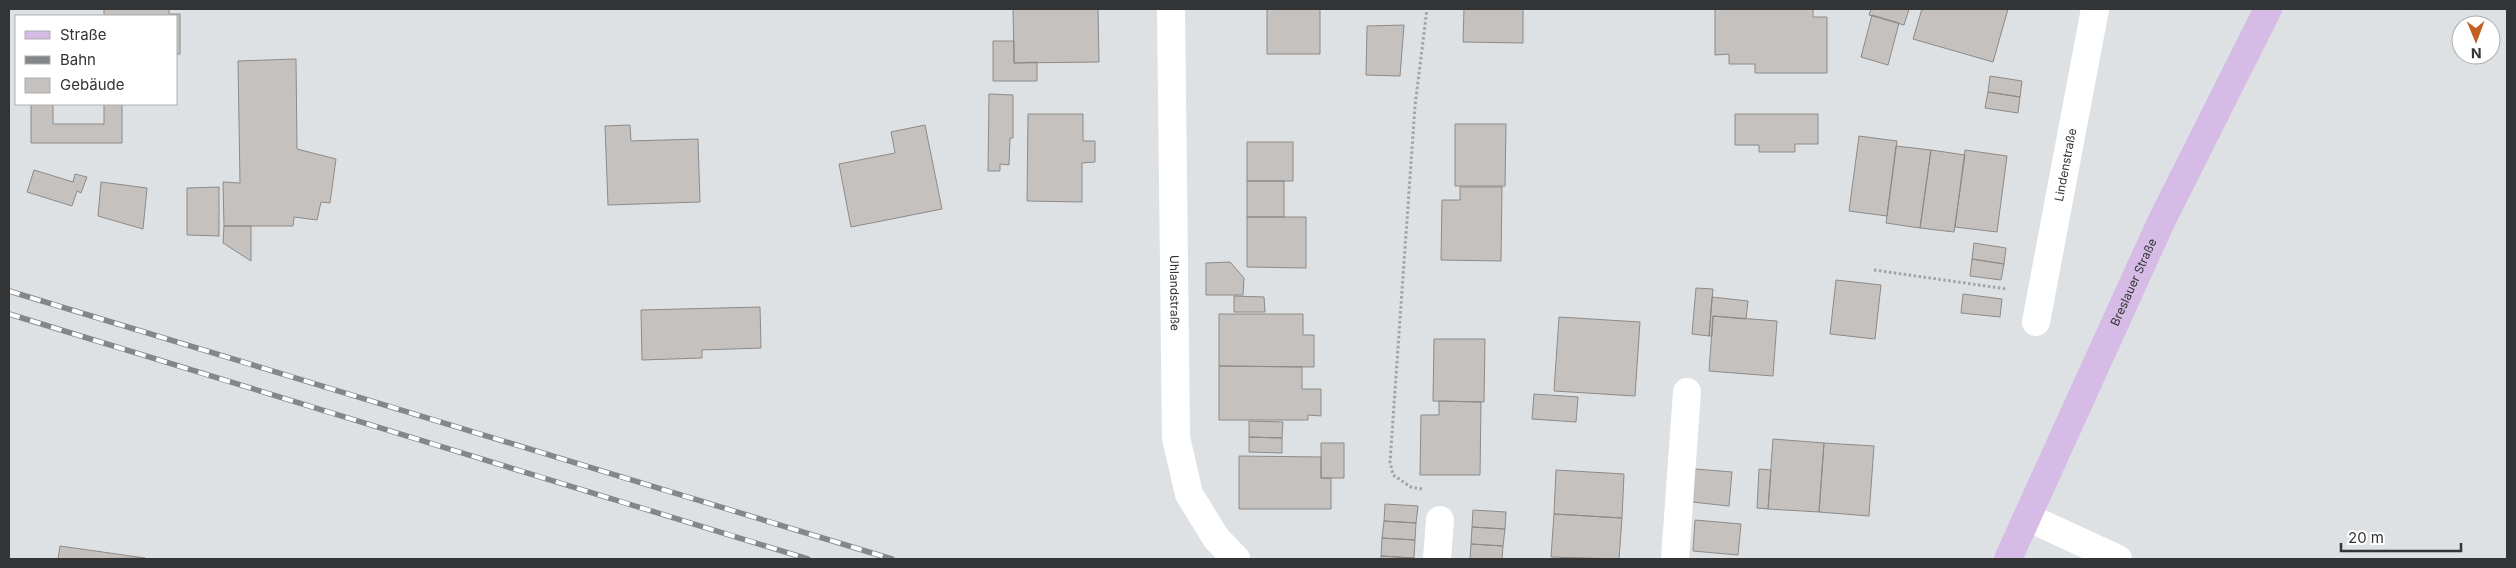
<svg xmlns="http://www.w3.org/2000/svg" width="2516" height="568" font-family="Inter,sans-serif">
<rect width="100%" height="100%" fill="#dee1e4"/>
<path fill="#c5c1bf" stroke="#8d8a88" d="M104,9H169V14H180V54H176V16H104Z
M1013,9H1098L1099,62L1014,63Z
M1267,9H1320V54H1267Z
M1464,9H1523V43L1463,42Z
M1715,9H1813V17H1827V73H1755V64H1729V54L1715,55Z
M1871,9H1909L1904,25L1869,15Z
M1922,9H2008L1993,62L1913,39Z
M1872,15L1899,23L1888,65L1861,57Z
M1404,25L1400,76L1366,75L1367,26Z
M993,41H1014V63L1037,62V81H993Z
M296,59L297,149L336,159L330,203L321,202L317,220L294,217L293,226H224L223,182L240,183L238,61Z
M1990,76L2022,81L2020,97L1988,92Z
M1988,92L2020,97L2018,113L1985,108Z
M989,94L1013,95V138H1010L1009,165L1000,164V171H988Z
M31,104H53V124H104V104H122V143H31Z
M1028,114H1083V141H1095V162L1082,163V202L1027,201Z
M1735,114H1818V144H1795V152H1759V145H1735Z
M1455,124H1506L1505,186H1455Z
M630,125L631,141L698,139L700,202L608,205L605,126Z
M925,125L942,209L851,227L839,164L895,153L891,132Z
M1859,136L1897,141L1887,216L1849,211Z
M1247,142H1293V181H1247Z
M1896,146L1931,150L1920,228L1886,223Z
M1931,150L1965,155L1954,232L1920,228Z
M1965,150L2007,156L1997,232L1955,227Z
M34,170L73,182L75,174L87,177L81,193L77,191L72,206L27,192Z
M1247,181H1284V217H1247Z
M101,182L147,188L143,229L98,216Z
M219,187V236L187,235V188Z
M1460,187H1502L1501,261L1441,260L1442,200H1460Z
M1247,217H1306V268L1247,267Z
M224,226H251V261L223,243Z
M1974,243L2006,248L2004,264L1972,259Z
M1972,259L2004,264L2001,280L1970,276Z
M1230,262L1244,278L1243,295H1206V263Z
M1836,280L1881,285L1875,339L1830,334Z
M1696,288L1713,289L1709,336L1692,334Z
M1963,294L2002,299L2000,317L1961,313Z
M1234,296L1264,297L1265,312H1234Z
M1712,297L1748,301L1746,319L1713,316L1712,336H1709Z
M760,307L761,348L702,350V358L642,360L641,310Z
M1219,314H1303V335H1314V367L1219,366Z
M1713,316L1777,321L1773,376L1709,371Z
M1559,317L1640,322L1635,396L1554,391Z
M1434,339H1485L1484,402L1433,401Z
M1219,366L1302,367V389H1321V416L1308,415V420H1219Z
M1534,394L1578,397L1576,422L1532,419Z
M1439,401L1481,402L1480,475H1420L1421,415H1439Z
M1249,421L1283,422L1282,438L1249,437Z
M1249,437L1282,438V453L1249,452Z
M1773,439L1824,443L1819,512L1768,509Z
M1321,443H1344V478H1321Z
M1824,443L1874,446L1869,516L1819,512Z
M1239,456L1321,457V478H1331V509H1239Z
M1695,469L1732,472L1729,506L1692,502Z
M1759,469L1771,470L1768,509L1757,508Z
M1556,470L1624,474L1622,518L1554,514Z
M1385,504L1418,506L1416,523L1384,521Z
M1473,510L1506,512L1505,529L1472,527Z
M1554,514L1622,518L1619,559L1551,557Z
M1695,520L1741,524L1738,555L1693,551Z
M1384,521L1416,523L1415,540L1382,538Z
M1472,527L1505,529L1503,546L1471,544Z
M1382,538L1415,540L1414,558L1381,556Z
M1471,544L1503,546L1502,559H1470Z
M60,546L145,558L58,559Z
M1381,556L1414,558V559H1381Z"/>
<g fill="none" stroke-linecap="round" stroke-linejoin="round">
<path stroke="#a1a3a6" stroke-width="3" stroke-dasharray="2.5 2.5" stroke-linecap="butt" d="M1874,270L2007,289
M1422,489L1411,487L1393,475L1390,462L1415,106L1427,9"/>
<g stroke="#fff" stroke-width="28">
<path id="s1" d="M1171,9L1176,438L1189,494L1216,538L1236,559"/>
<path id="s2" d="M2036,322L2095,9"/>
<path d="M2029,518L2118,559"/>
<path d="M1437,559L1440,520"/>
<path d="M1675,559L1687,392"/>
</g>
<path stroke="#d7bbe7" stroke-width="28" id="s3" d="M2008,559L2161,222L2268,9"/>
<g stroke="#848688" stroke-width="5.5">
<path id="rail" d="M9,291L892,559
M9,314L808,559"/>
</g>
<use href="#rail" stroke="#fff" stroke-width="4" stroke-dasharray="11" stroke-linecap="butt"/>
</g>
<g text-anchor="middle" stroke-width="5" stroke-linejoin="round" paint-order="stroke">
<g font-size="12" fill="#333435" stroke="#fff">
<text dy="4" stroke="none"><textPath href="#s2" startOffset="160">Lindenstraße</textPath></text>
<text dy="4" stroke="none"><textPath href="#s3" startOffset="304">Breslauer Straße</textPath></text>
<text dy="4" stroke="none"><textPath href="#s1" startOffset="284">Uhlandstraße</textPath></text>
</g>
</g>
<rect width="2516" height="568" fill="none" stroke="#333435" stroke-width="20"/>
<rect x="15" y="15" width="162" height="90" fill="#ffffff" stroke="#adaeae"/>
<rect x="25" y="31" width="25" height="8" fill="#d7bbe7" stroke="#adaeae"/>
<text x="60" y="40" font-size="15" fill="#333435">Straße</text>
<rect x="25" y="56" width="25" height="8" fill="#848688" stroke="#adaeae"/>
<text x="60" y="65" font-size="15" fill="#333435">Bahn</text>
<rect x="25" y="78" width="25" height="15" fill="#c5c1bf" stroke="#adaeae"/>
<text x="60" y="90" font-size="15" fill="#333435">Gebäude</text>
<g transform="translate(2476 40) rotate(179)"><circle r="24" fill="#ffffff" stroke="#adaeae"/>
<path d="M0-4L9 19L0 12L-9 19Z" fill="#c26024"/>
<text y="-8" font-size="14" font-weight="bold" text-anchor="middle" fill="#333435">N</text>
</g>
<path d="M2341 543v8h120v-8" fill="none" stroke="#333435" stroke-width="2.5"/>
<text x="2348" y="543" font-size="15" fill="#333435" stroke="#ffffff" stroke-width="4" paint-order="stroke">20 m</text>
</svg>
